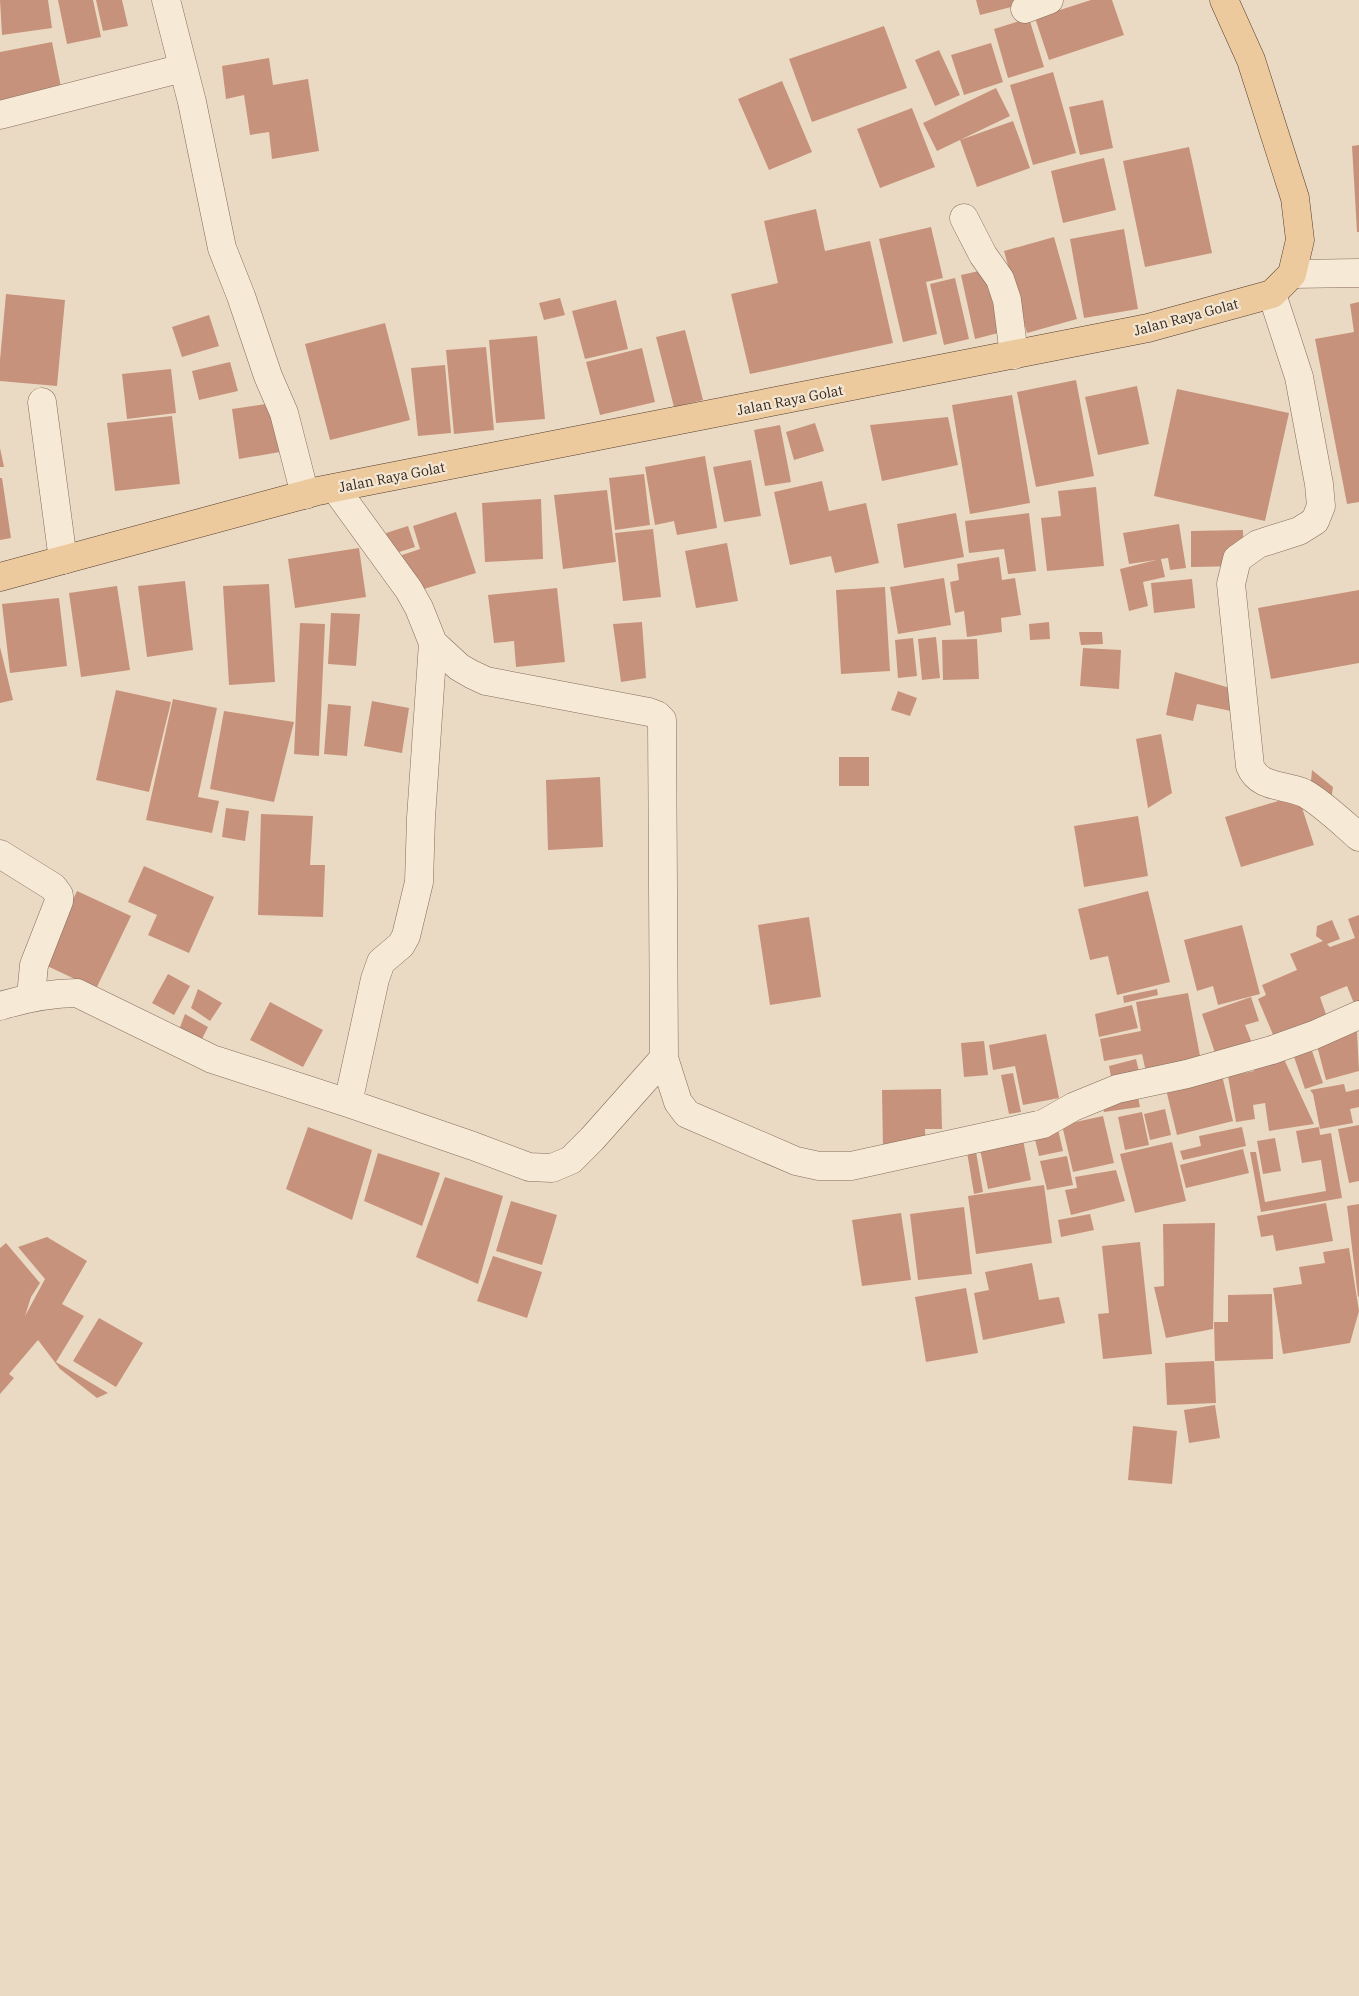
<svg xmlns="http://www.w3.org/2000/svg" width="1359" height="1996" font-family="'IBM Plex Serif',serif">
<rect width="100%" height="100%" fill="#ebdac3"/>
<path fill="#c7927b" d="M0,0H48L52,28L2,35Z
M58,0H93L101,37L67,44Z
M96,0H122L128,26L103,31Z
M976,0H1022L1023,4L980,15Z
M1091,0H1112L1124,35L1049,60L1035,18Z
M1029,18L1044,67L1008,78L994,29Z
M884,26L907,88L812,122L789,59Z
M52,42L62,92L0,104V52Z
M991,43L1003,82L964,95L951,55Z
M939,50L960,95L935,106L915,60Z
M269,58L273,85L308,79L319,151L272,159L269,132L250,135L244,95L226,99L222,66Z
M1053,72L1076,153L1033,165L1010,85Z
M782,81L812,152L769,170L738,99Z
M996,88L1010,116L937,151L923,123Z
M1103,100L1113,148L1080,155L1069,107Z
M912,108L935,167L880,188L857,129Z
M1013,121L1030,168L977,187L960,140Z
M1359,145V232H1357L1352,146Z
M1189,147L1212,253L1145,267L1123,161Z
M1104,158L1116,210L1063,223L1051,171Z
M816,209L825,251L870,241L893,343L750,374L731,294L778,283L764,221Z
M931,227L943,278L926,282L937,334L903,342L879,239Z
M1124,229L1138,309L1084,318L1070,239Z
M1054,237L1077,319L1027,333L1004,251Z
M988,269L1002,332L975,339L961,275Z
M955,278L969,339L944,345L930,284Z
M6,294L65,300L57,386L0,381V360Z
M560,298L565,315L544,320L539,303Z
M616,300L628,349L585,359L572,311Z
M1359,302V502L1347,504L1315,339L1354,332L1350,304Z
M209,315L219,346L182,357L172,327Z
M385,323L410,420L330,440L305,344Z
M685,330L703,400L674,407L656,337Z
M537,336L545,419L496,423L489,340Z
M486,347L494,430L454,434L446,350Z
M642,348L655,402L600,415L586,362Z
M230,362L238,391L199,400L192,371Z
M445,365L451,433L418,436L411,368Z
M171,369L176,413L127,419L122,374Z
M1076,380L1094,476L1036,487L1017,392Z
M1137,386L1149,444L1098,455L1085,397Z
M1177,389L1289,413L1265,521L1154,496Z
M1012,395L1030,503L970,514L952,405Z
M273,403L280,452L239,459L232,409Z
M172,416L180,484L115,491L107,423Z
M948,417L958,465L882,481L870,425Z
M815,423L824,451L794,460L786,432Z
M780,425L791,482L765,486L754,430Z
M0,448L4,467H0Z
M705,456L717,528L677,535L674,521L655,525L645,467Z
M751,460L761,516L724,522L713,467Z
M644,474L650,525L615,530L609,478Z
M0,478H2L11,538L0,540Z
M822,481L829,511L866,503L879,563L835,573L831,556L790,565L774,492Z
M1096,487L1104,566L1047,571L1041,518L1061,516L1058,491Z
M607,490L616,562L563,569L554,495Z
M541,499L543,559L485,562L482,503Z
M456,512L476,573L411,593L399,556L420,549L413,526Z
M956,513L964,557L904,568L897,524Z
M1029,513L1036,571L1008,574L1004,549L969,553L965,521Z
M1179,524L1186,568L1170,570L1168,558L1161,559L1165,577L1143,582L1148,606L1129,611L1120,569L1156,560L1129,564L1123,533Z
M408,526L415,547L393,554L386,533Z
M653,529L661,597L623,601L615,533Z
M1243,530L1244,566L1191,567V531Z
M727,543L738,601L696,608L685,551Z
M359,548L366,597L295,608L288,559Z
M999,557L1002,580L1015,578L1021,615L1001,618L1002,632L967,637L964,611L955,613L950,582L959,580L957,564Z
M944,578L951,625L898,634L890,587Z
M1192,579L1195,608L1154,613L1151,583Z
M185,581L193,650L147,657L138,586Z
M269,584L275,682L229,685L223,586Z
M117,586L130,670L81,677L69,593Z
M885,587L890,671L841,674L836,590Z
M557,588L565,662L516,667L514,641L494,643L488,595Z
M1359,590V663L1271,679L1258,608Z
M59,598L67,666L10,673L2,604Z
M331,613L360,614L356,666L328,664Z
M642,622L646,678L621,682L613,624Z
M1049,622L1050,639L1030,640L1029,624Z
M300,623L325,624L319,756L294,754Z
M1079,632H1102L1103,644L1081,645Z
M936,637L940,678L922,680L918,639Z
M913,638L917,676L898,678L895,640Z
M977,639L979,679L943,680L942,640Z
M0,647L13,700L0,703Z
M1083,648L1121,650L1119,689L1080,686Z
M1175,672L1237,690L1236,712L1197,704L1193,721L1166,715Z
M116,690L171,702L149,792L96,780Z
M898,691L917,698L910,716L891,710Z
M173,699L217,708L198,797L219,801L212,833L146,820Z
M372,701L409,708L402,753L364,746Z
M328,704L351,706L347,756L324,754Z
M224,711L294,722L274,802L210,789Z
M1161,734L1172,793L1148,808L1136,739Z
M839,757H869V786H839Z
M1312,770L1333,787L1330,808L1310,792Z
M600,777L603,847L548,850L546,780Z
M1298,795L1314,845L1241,867L1225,817Z
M226,808L249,811L245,841L222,837Z
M261,814L313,816L310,865H325L323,917L258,915Z
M1138,816L1148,876L1084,887L1074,826Z
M144,866L214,897L189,953L148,935L157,915L128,902Z
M77,891L131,916L96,989L43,964Z
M1148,891L1170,982L1117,995L1108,956L1090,960L1078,909Z
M1359,915V1005L1355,1006L1347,986L1320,997L1328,1020L1274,1037L1258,999L1266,995L1262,985L1297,970L1290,954L1323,941L1316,936L1317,926L1332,920L1340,939L1327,944L1330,947L1355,938L1348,919Z
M809,917L821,997L770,1005L758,925Z
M1242,925L1260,994L1218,1005L1213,986L1197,991L1184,940Z
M168,974L190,986L174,1015L152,1003Z
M198,989L222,1003L210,1021L191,1008Z
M1157,989L1158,995L1124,1003L1123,996Z
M1188,993L1201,1061L1146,1072L1142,1054L1104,1061L1100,1039L1141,1031L1136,1002Z
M1251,997L1259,1021L1245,1025L1253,1046L1217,1059L1202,1014Z
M270,1002L323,1030L303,1067L250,1040Z
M1132,1005L1138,1028L1099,1037L1095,1014Z
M185,1014L208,1027L199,1045L177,1035Z
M1357,1031L1359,1071L1326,1080L1316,1042Z
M1046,1034L1059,1098L1023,1105L1015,1066L993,1070L989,1045Z
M984,1041L988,1075L964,1077L961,1043Z
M1310,1045L1323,1083L1305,1089L1292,1051Z
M1283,1057L1314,1124L1269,1131L1265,1103L1253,1105L1255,1119L1236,1122L1228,1076L1254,1071L1253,1061Z
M1136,1059L1140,1076L1112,1082L1109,1066Z
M1220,1067L1233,1121L1177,1135L1164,1081Z
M1013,1073L1021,1112L1009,1114L1001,1075Z
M1344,1084L1346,1092L1359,1089V1107L1350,1109L1353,1123L1320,1129L1313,1094L1310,1090Z
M941,1089L942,1129H925L926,1148L883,1149L882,1090Z
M1137,1092L1140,1107L1104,1112L1101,1098Z
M1165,1109L1171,1135L1150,1140L1144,1114Z
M1142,1112L1149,1145L1125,1150L1118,1117Z
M1103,1116L1114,1163L1073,1172L1062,1125Z
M1057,1125L1063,1151L1039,1156L1033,1131Z
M1359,1125V1181L1349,1183L1338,1129Z
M308,1127L372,1150L352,1220L286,1189Z
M1242,1127L1246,1146L1183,1160L1180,1151L1201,1146L1199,1136Z
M1319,1127L1320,1135L1331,1133L1342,1198L1261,1212L1250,1152H1256L1265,1202L1326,1191L1321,1160L1302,1163L1296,1131Z
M1022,1135L1031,1180L988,1189L979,1144Z
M1275,1138L1281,1171L1263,1174L1257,1141Z
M1172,1142L1186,1201L1135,1213L1120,1154Z
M966,1146H975L983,1192L974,1194Z
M1243,1149L1249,1173L1186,1188L1180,1165Z
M378,1153L440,1173L422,1226L364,1201Z
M1067,1156L1073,1185L1047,1190L1040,1161Z
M1116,1170L1125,1201L1071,1215L1065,1190L1077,1188L1075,1177Z
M445,1177L503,1196L478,1284L416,1257Z
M1044,1185L1052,1243L976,1254L968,1196Z
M511,1201L557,1215L542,1265L496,1251Z
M1326,1203L1333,1241L1276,1251L1273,1235L1261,1237L1257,1216Z
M1359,1204V1296L1358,1297L1347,1206Z
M964,1207L972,1274L918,1280L910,1214Z
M901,1213L911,1280L862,1286L852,1220Z
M1090,1214L1094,1230L1061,1237L1058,1220Z
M1215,1223L1213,1329L1166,1338L1154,1287L1164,1286L1163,1224Z
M47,1237L87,1261L62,1304L84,1316L56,1362L108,1393L97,1398L60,1369L38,1340L9,1374L14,1378L0,1394V1248L6,1243L40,1283L31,1297L25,1316L45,1279L18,1247Z
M1140,1242L1152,1354L1103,1359L1098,1314L1109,1313L1102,1246Z
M1349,1248L1359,1311L1350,1343L1283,1354L1273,1288L1302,1284L1299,1267L1325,1263L1323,1252Z
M493,1256L542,1272L527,1318L477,1301Z
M1032,1263L1039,1300L1059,1297L1065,1323L983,1340L974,1293L989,1290L985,1272Z
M966,1288L978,1353L926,1362L915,1297Z
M1272,1294L1273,1359L1215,1361L1214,1322H1228V1295Z
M99,1318L143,1343L116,1387L73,1361Z
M1214,1361L1216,1403L1167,1405L1165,1363Z
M1215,1405L1220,1438L1189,1443L1184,1410Z
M1133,1426L1177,1431L1172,1484L1128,1480Z"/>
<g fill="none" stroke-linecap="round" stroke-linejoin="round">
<g stroke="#846c5b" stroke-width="29">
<path id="minor" d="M166,0L192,102L222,248L241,296L268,376L284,413L305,495
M1025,9L1049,0
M0,115L183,68
M964,218L983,255L1000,279L1007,300L1014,355
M1292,274L1359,273
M1272,294L1299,377L1319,484L1321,506L1315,521L1299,531L1258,544L1237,559L1231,584L1250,766C1259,789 1285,784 1304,793C1321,802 1344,824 1359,837
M42,402L63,560
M335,488L409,590L419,608L433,643L459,667L471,674L486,681L649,712L657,715L662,720L664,1058L678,1102L687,1114L796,1161L819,1166H851L1043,1124L1073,1107L1117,1089L1187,1074L1272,1050L1314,1035L1359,1015
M0,854L53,887L59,895V901L34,965L31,996
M0,1006C26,998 50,993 77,993L212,1059L348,1103L473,1146L529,1167L552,1168L571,1160L592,1139L664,1058
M348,1103L375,979L381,962L401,945L406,936L419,882L421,818L433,643"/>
</g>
<g stroke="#523b2f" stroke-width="29">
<path id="major" d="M0,577L318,491L1148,328L1272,294L1292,274L1300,240L1295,198L1251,60L1224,0"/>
</g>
<use href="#minor" stroke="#f6e9d6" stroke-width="28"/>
<use href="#major" stroke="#ecca9d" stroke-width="28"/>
</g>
<g text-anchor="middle" stroke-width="4.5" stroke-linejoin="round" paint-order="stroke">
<g font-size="14" fill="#35271e" stroke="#f3e6d2">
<text transform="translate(1186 317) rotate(-15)" y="5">Jalan Raya Golat</text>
<text transform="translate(790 400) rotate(-11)" y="5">Jalan Raya Golat</text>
<text transform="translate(392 477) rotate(-11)" y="5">Jalan Raya Golat</text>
</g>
</g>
</svg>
